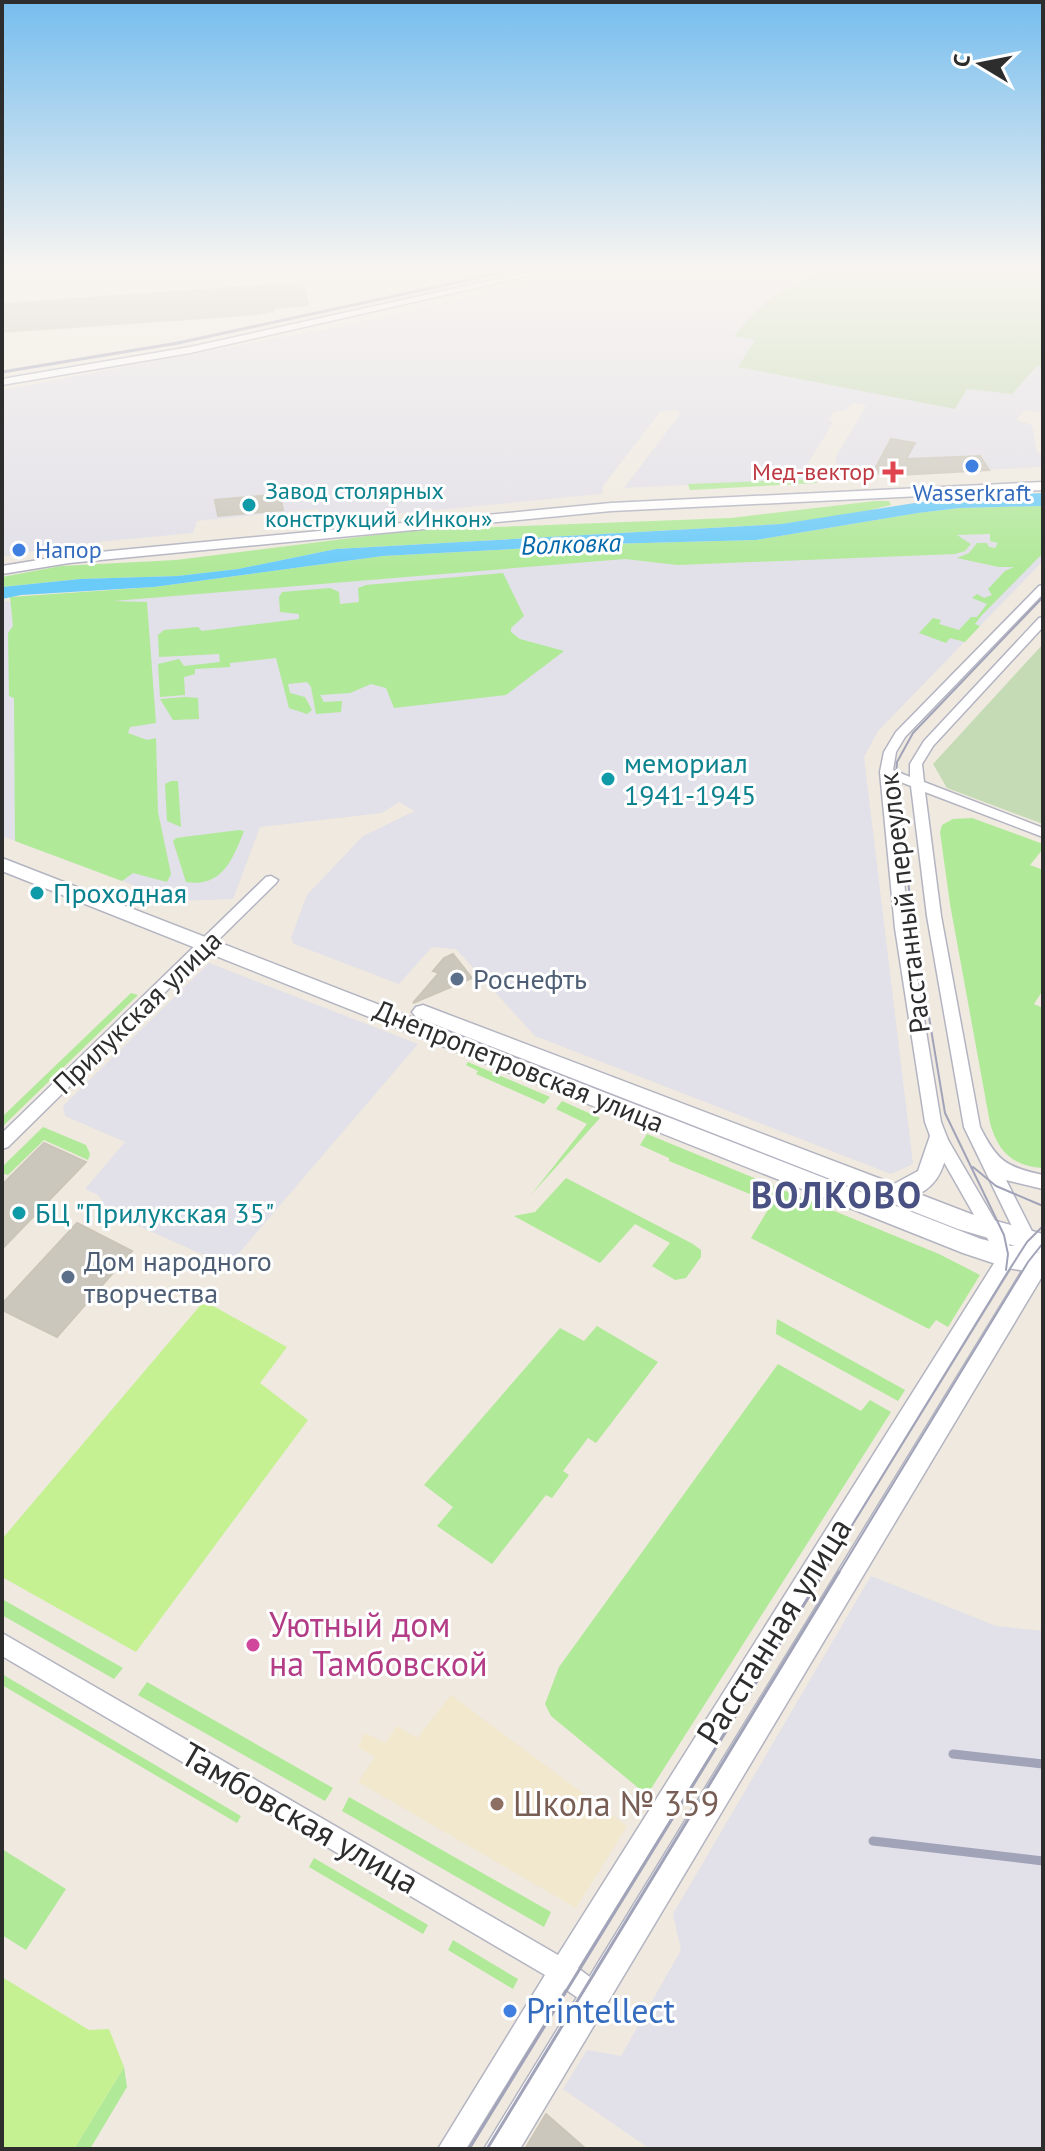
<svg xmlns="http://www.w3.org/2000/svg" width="1045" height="2151" font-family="'PT Sans',sans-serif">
<rect width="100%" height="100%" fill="#efe9df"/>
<path fill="#e2e0e8" d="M589,271H827L799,281L735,337L755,340L738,367L862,390L967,389L1012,394L1037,366L1043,367V413L1025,410L1016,420L1032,425L1037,452L1043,454V467L840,477L835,458L866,406L854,403L845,411L834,412L829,420L833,422L808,464L815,479L624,488L679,415V411L675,410L660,412L603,486L602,494L323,521L318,509L197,521L193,533L67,545L2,557V390L342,326Z
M1043,519V561L878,731L864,757L913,1164L891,1174L535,1036L456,949L432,947L399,984L294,944L291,938L307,895L363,836L415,811L399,802L382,813L260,827L233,899L176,901L2,836V602L6,601L11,602L12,606Z
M209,963L418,1044L228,1266L110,1213L98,1195L85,1189L125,1142L65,1116L63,1106Z
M871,1576L996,1626L1043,1631V2149H650L563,2089L587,2050L621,2056L681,1950L673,1914Z"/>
<path fill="#f2e8ce" d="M451,1695L627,1826L576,1908L358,1782L375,1757L358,1747L365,1733L385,1743L397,1726L417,1738Z"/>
<path fill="#b0e998" d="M815,479L817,483L690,490L688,484Z
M875,501H889L891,505L854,514L781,524L336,549L238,569L177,576L80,579L2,587V577L61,566L176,560L415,530L731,518Z
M1043,506V553L981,616L975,624L980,626L965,642L950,638L946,643L919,633L933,618L941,620L939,624L959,630L971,617H977L987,604L972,598L977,594L984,598L992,595L988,589L1005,571L1014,567H999L957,558L969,553L977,543H987L989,547L995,548L998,543L990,541V534L957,535L971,544L965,551L955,554L678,565L625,559L113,601L147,602L156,723L130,727L128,733L147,740L156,738L158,812L171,874L167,882L133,873L122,881L15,841L14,698L9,696L8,633L13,626L10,597L154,587L383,556L606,544L756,540L918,513L960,508Z
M503,573L524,616L511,628V632L520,639L564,651L506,695L394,708L386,688L371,684L350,693L320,695L324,702L342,701L341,712L316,714L311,687L307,682L288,684L290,693L305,697L312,710L307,714L289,708L276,658L230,663V667L195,669V674L184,677L185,695L160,697L158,664L179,659L184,666L220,662L219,654L159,657L158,635L164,630L198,627L202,631L299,619V614L280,612L279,597L282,592L330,588L339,592L340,604L359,602L358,588L366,585Z
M185,697L198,698L199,719L173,720L160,699Z
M171,781H178L181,827L167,821L165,784Z
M972,818L1043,844V849L1030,865L1043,870V990L1034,1004L1043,1008V1168C1013,1166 998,1152 990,1123L950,904L940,832L942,825L953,819Z
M239,830L244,831C233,859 222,888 186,882L173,841L176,838Z
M131,993L138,995L2,1127V1117Z
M468,1062L550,1097L544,1104L476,1074L478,1071L466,1065Z
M562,1101L600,1118L531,1195L587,1124L556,1109Z
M43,1127L86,1145L90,1154L88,1160L44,1140L8,1175L2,1173V1167Z
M647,1134L939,1254L980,1275L948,1327L936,1320L929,1329L751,1238L772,1203L669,1161V1158L640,1145Z
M566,1178L693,1244L701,1250V1257L686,1278L675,1280L652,1266L670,1243L635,1224L600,1263L514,1216L535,1212Z
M777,1319L905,1390L898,1401L776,1334Z
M597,1326L658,1362L596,1443L588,1438L563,1471L569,1475L552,1498L546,1495L492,1564L437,1526L453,1507L424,1485L560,1328L584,1341Z
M778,1364L861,1411L870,1400L891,1412L647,1795L551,1716L545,1704L559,1667Z
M2,1599L123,1668L114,1679L2,1615Z
M2,1674L241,1816L237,1823L2,1685Z
M147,1682L333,1788L325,1801L138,1695Z
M349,1797L551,1912L544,1927L342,1811Z
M2,1849L66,1889L26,1950L2,1935Z
M314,1858L428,1925L423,1934L309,1867Z
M453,1940L518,1979L513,1989L448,1950Z
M124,2067L127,2087L90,2149H74Z"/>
<path fill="#c5dbb5" d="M827,271L1043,273V367L1037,366L1012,394L967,389L955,409L738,367L755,340L734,336C765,299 780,288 827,271Z
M1043,644V824L947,788L933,764Z"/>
<path fill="#c5f193" d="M204,1301L287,1347L260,1383L308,1420L136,1652L2,1577V1539Z
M2,1977L89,2030L109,2029L124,2067L74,2149H2Z"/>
<path fill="#6bcbf8" d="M1043,493V506L960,508L918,513L756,540L606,544L383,556L154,587L21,595L2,599V587L80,579L177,576L238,569L336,549L781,524L953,497Z"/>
<path fill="#cbc7bd" stroke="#cbc5b8" stroke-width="2" d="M303,283L308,305L274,308V311L258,314L2,332V304Z
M891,439L915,443L906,459L980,456L989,470L881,476L876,467Z
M280,494L283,510L218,516L215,500Z
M453,954L472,978L413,1003L439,973L433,971L444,958Z
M44,1143L86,1162L2,1249V1185Z
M77,1223L132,1251L57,1337L2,1310V1304Z
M546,2114L586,2149H525Z"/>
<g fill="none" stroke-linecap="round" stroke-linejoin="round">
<g stroke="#b3b4c1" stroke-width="3">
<path id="minor" d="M534,271H549L190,353L2,385V379L190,347Z
M1043,585V594L905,737L896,752L893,770L910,777V764L924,741L1039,618L1043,617V627L933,746L922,764L924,782L1043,828V837L925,792L941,916L980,1127C997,1161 1006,1167 1043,1175V1189L1006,1180L1040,1247L1037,1252H1025L1014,1262L578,1968L603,1987L607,1996L603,2005L594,2009L565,1989L466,2149H438L545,1975L2,1656V1633L558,1955L998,1257L932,1141L925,1122L895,928L880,772L884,752L896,732L1039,586ZM893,779L911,786L927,916L964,1127L1021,1245L1010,1246L1007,1241L948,1140L941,1122L909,928Z
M271,876L278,880L276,883L8,1147L2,1149V1133L266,877Z"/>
</g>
<g stroke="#b3b4c1" stroke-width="3">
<path id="tertiary" d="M1043,482V490L611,511L69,563L2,574V566L69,555L611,503Z
M1038,1255L1043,1257V1275L520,2149H484L1030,1258Z"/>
</g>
<g stroke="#b3b4c1" stroke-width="3">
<path id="secondary" d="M2,858L981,1239L1043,1254V1274L1008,1268L963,1253L2,871Z
M423,1005L894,1184L918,1171L930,1136L938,1133L946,1136L949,1142C945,1164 940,1183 919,1194L971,1214L1043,1234V1254L958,1229L416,1017L412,1012L416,1007Z"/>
</g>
<use href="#minor" fill="#fff" fill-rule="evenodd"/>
<use href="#tertiary" fill="#fff" fill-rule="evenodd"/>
<use href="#secondary" fill="#fff" fill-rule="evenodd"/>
<path stroke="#a1a3b9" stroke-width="2" d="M973,1167L996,1186L1043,1206
M1006,1270L1008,1254L1004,1235L945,1113L912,915L896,776L897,762L913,733L1043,597
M822,1574L1004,1278L1027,1242L1043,1226
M838,1574L1028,1262L1043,1243"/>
<path stroke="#a1a3b9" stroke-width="3" d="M469,2149L824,1572
M487,2149L839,1572"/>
<path stroke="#a1a3b9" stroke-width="3" d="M2,372L178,343L510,271"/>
<path stroke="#a1a3b9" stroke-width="9" d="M953,1754L1043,1764
M873,1841L1043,1861"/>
</g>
<linearGradient id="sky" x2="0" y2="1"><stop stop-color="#76bdee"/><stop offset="0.47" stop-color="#f8f5f1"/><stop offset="1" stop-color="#f8f5f1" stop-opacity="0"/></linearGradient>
<rect width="1045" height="572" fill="url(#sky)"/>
<g fill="#3f7fe0" stroke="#fff" stroke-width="3">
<circle cx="972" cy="466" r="8"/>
<circle cx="19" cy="550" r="8"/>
<circle cx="510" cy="2011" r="8"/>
</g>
<path fill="#e0444e" stroke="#fff" stroke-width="3" d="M889 460h8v8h8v8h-8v8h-8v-8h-8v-8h8z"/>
<g fill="#0f9aa8" stroke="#fff" stroke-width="3">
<circle cx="249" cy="505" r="8"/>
<circle cx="608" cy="779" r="8"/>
<circle cx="37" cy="893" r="8"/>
<circle cx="19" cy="1213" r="8"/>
</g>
<g fill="#5c6f8a" stroke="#fff" stroke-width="3">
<circle cx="457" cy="979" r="8"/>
<circle cx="68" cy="1277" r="8"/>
</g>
<circle fill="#d1479c" stroke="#fff" stroke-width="3" cx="253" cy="1645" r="8"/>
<circle fill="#8d6e63" stroke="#fff" stroke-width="3" cx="497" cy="1804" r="8"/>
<g text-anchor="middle" stroke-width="6" stroke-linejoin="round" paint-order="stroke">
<g font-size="24" fill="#be3a42" stroke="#fff" text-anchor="end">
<text x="875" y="480">Мед-вектор</text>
</g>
<g font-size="24" fill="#0d838f" stroke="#fff" text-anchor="start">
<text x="265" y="499">Завод столярных<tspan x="265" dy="28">конструкций «Инкон»</tspan></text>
</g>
<g font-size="24" fill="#366cbe" stroke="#fff">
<text x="972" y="501">Wasserkraft</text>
<text x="35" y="558" text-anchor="start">Напор</text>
</g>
<g font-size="26" font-style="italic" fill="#0369ab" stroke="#fff">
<text transform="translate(571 544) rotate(-2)" y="9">Волковка</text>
</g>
<g font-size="28" fill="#0d838f" stroke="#fff" text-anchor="start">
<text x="624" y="773">мемориал<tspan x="624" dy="32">1941-1945</tspan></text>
<text x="53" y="903">Проходная</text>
<text x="35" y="1223">БЦ "Прилукская 35"</text>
</g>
<g font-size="28" fill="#2d2d2d" stroke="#fff">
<text transform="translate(904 903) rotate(-97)" y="10">Расстанный переулок</text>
<text transform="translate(137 1012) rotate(-44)" y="10">Прилукская улица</text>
<text transform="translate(519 1066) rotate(22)" y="10">Днепропетровская улица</text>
</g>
<g font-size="28" fill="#4e5e75" stroke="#fff" text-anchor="start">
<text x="473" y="989">Роснефть</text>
<text x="84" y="1271">Дом народного<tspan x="84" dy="32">творчества</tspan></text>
</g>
<g font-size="34" fill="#b23c85" stroke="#fff" text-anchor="start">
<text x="269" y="1637">Уютный дом<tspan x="269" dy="39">на Тамбовской</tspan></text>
</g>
<g font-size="34" fill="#2d2d2d" stroke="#fff">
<text transform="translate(774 1631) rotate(-58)" y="12">Расстанная улица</text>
<text transform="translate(300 1818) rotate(30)" y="12">Тамбовская улица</text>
</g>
<g font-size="34" fill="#785e54" stroke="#fff" text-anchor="start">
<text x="513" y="1816">Школа № 359</text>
</g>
<g font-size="34" fill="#366cbe" stroke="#fff" text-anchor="start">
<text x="526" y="2023">Printellect</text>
</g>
<g font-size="36" font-weight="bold" letter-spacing="2" fill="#495082" stroke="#fff">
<text x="837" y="1208">ВОЛКОВО</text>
</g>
</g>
<rect width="1045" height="2151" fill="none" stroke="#2d2d2d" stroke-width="8"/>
<g transform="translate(981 64) rotate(280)" stroke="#ffffff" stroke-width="6" paint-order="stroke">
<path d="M0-6L14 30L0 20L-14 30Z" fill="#2d2d2d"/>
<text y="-12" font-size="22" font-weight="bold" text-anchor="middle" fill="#2d2d2d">С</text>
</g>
</svg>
